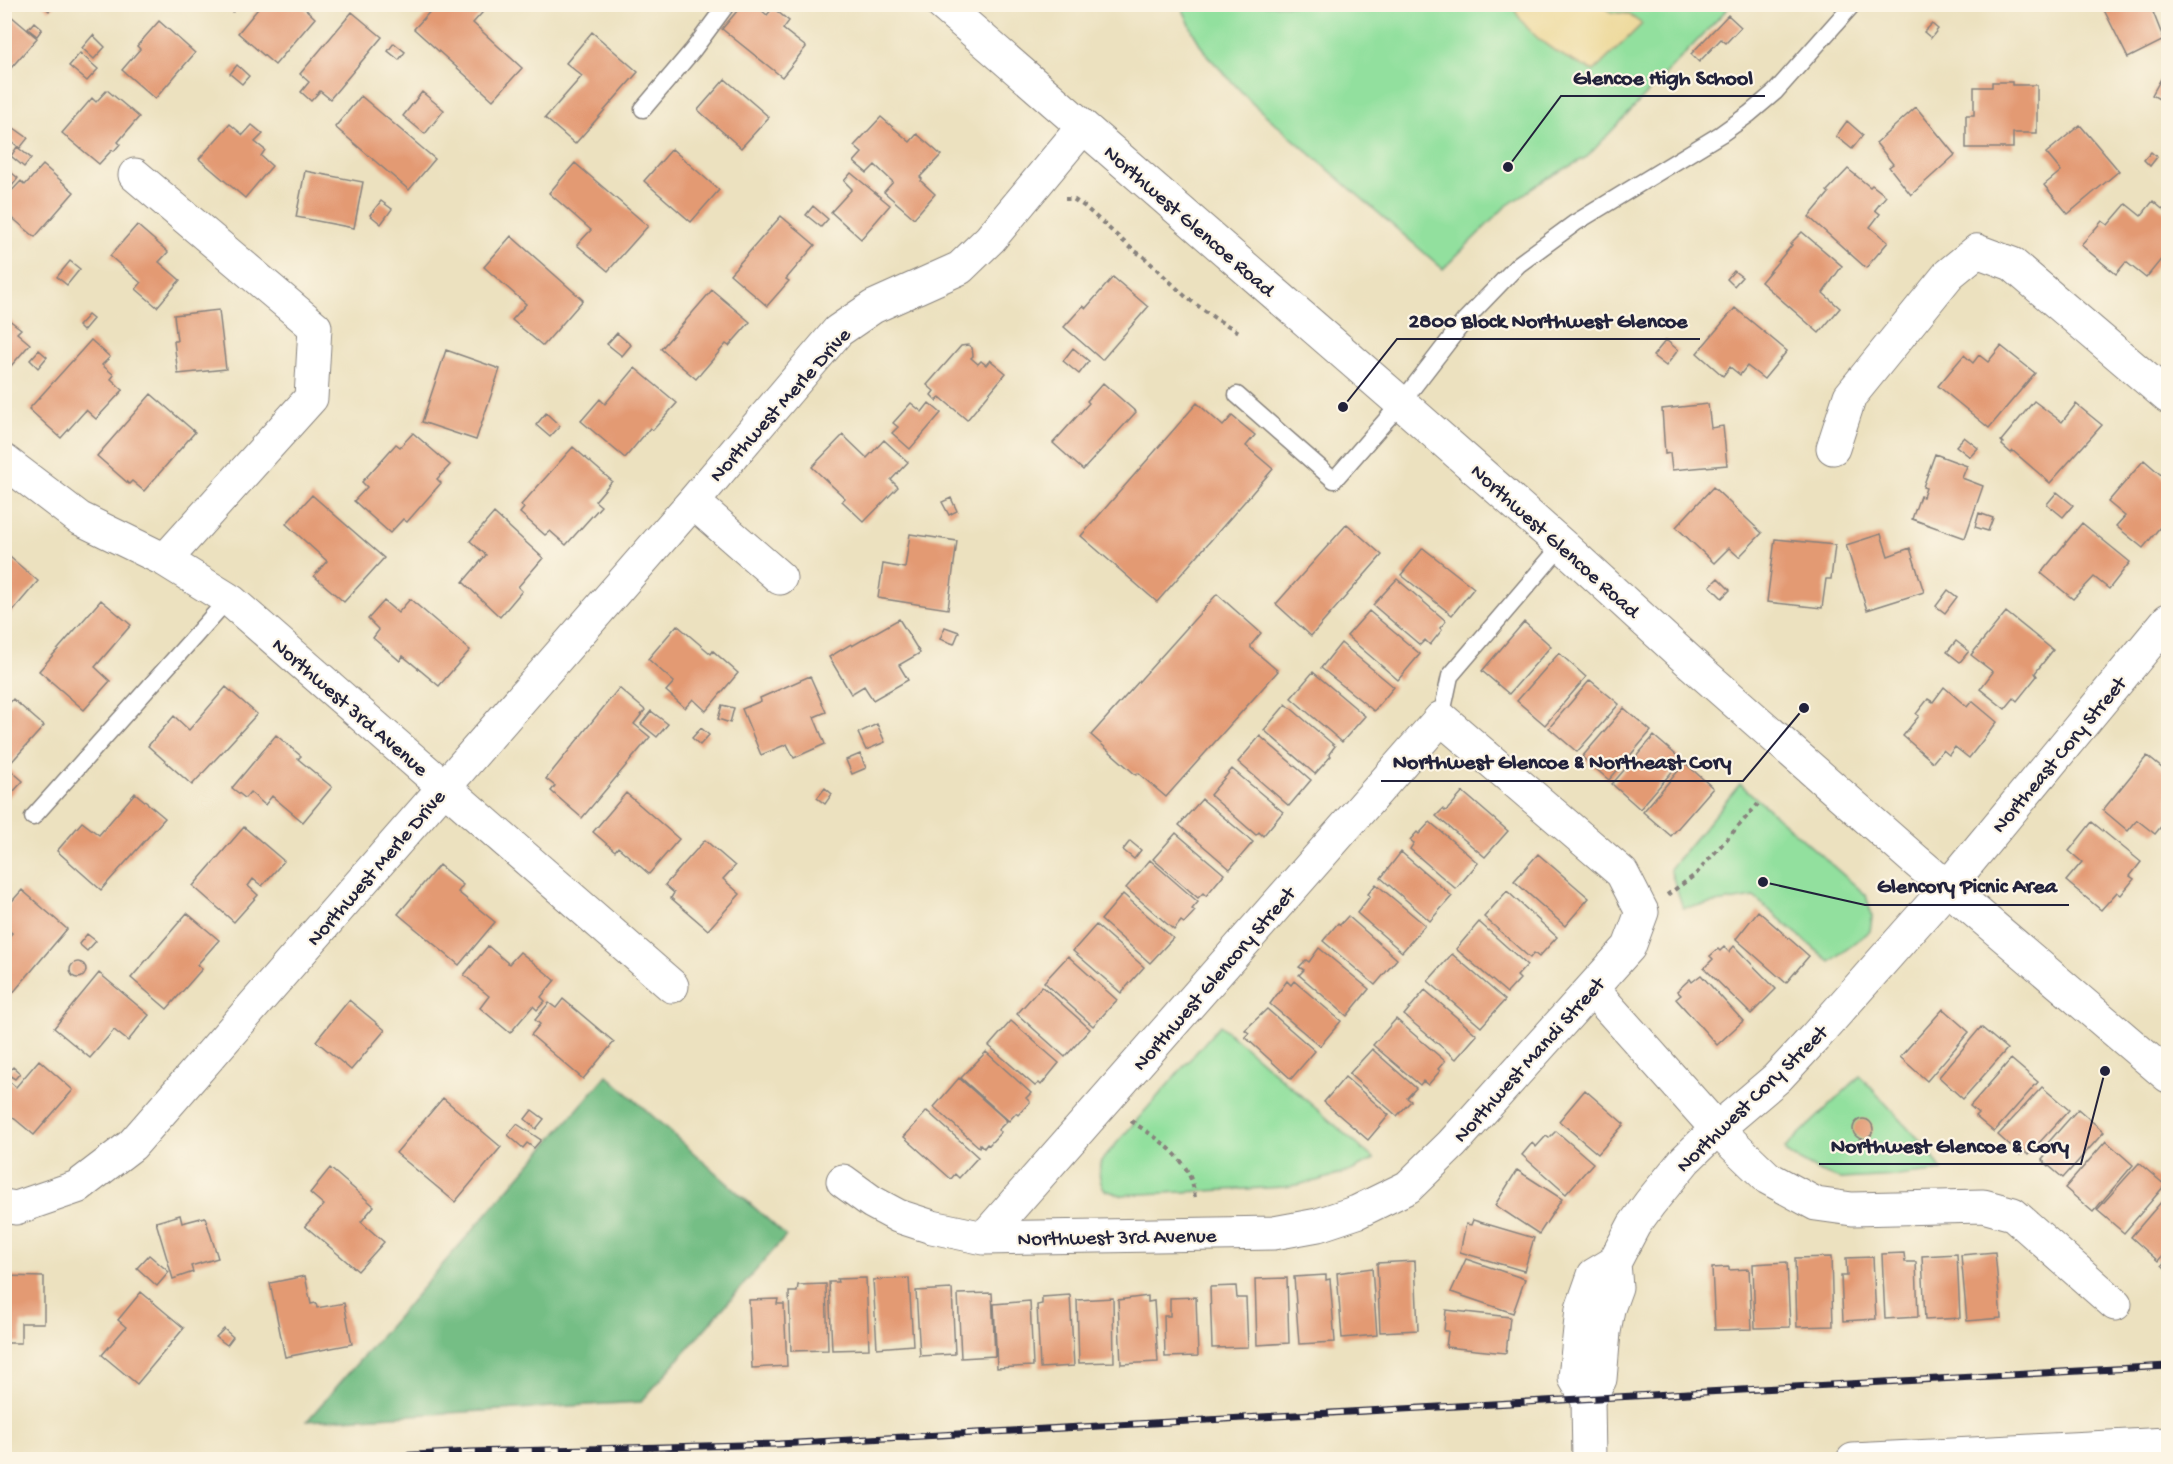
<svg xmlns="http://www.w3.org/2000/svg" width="2173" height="1464" font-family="'Gochi Hand',sans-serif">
<rect width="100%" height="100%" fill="#fcf5e5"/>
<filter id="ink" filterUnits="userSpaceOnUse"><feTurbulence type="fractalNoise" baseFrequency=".0167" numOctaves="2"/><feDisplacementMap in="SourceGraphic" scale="12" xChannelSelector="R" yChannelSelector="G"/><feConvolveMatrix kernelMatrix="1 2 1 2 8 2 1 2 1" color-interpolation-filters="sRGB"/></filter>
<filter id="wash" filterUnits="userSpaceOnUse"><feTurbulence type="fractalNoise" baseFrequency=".008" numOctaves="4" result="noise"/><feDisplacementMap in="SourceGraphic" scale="24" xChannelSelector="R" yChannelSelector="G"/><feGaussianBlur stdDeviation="1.35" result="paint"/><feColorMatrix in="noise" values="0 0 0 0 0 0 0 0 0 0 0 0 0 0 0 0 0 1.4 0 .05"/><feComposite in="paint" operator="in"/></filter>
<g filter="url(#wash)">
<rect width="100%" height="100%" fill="#ece1bf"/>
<path fill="#92e09e" stroke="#5a816c" stroke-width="1.5" d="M1181,5H1731L1587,157L1546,179L1505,207L1443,269L1253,104L1206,54L1194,34Z
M1740,784L1866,895L1872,917L1870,931L1830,962L1754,897L1683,908L1670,869Z
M1220,1025L1374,1159L1351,1171L1316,1181L1285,1187L1121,1195L1105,1190C1099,1180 1098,1173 1101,1161Z
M1860,1076L1927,1148L1942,1171L1898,1176L1840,1179L1818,1171L1786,1153L1785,1148Z"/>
<path fill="#75be85" stroke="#4c7060" stroke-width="1.5" d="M607,1075L786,1236L641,1402L307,1421Z"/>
<path fill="#eeda9e" stroke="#887e6c" stroke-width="1.5" d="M1512,5H1603L1611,12L1628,14L1642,24L1594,71C1561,57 1528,38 1512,5Z"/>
<g id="blocks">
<path fill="#e39a73" d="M42,4H55L49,11Z
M224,4H239L233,12Z
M262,4H300L315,18L275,65L238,33Z
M437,4H490L473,23L522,68L493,100L414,29Z
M743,4H754L767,15L773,8L789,21L783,29L806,47L782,77L722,29Z
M2101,4H2168L2153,12L2164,40L2128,58Z
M4,10L37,38L4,76Z
M352,12L382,37L330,99L320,91L311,101L301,92L309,82L300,74Z
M1728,15L1741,27L1726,43L1721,39L1699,62L1691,54Z
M159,21L195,53L155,99L122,70L140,49L137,46Z
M34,22L42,29L37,36L28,29Z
M1932,24L1938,29L1931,38L1924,32Z
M592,32L638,72L575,144L545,118L582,76L566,63Z
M93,35L105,47L94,59L82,48Z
M394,43L405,52L399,60L388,51Z
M80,53L98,69L87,81L69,66Z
M237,65L249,76L242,84L230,74Z
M2168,66V104L2152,95Z
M725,79L769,117L741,148L698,110Z
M1992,82H2012V85H2037V133H2013V148H1966V115H1974V87H1992Z
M107,90L139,117L118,142L120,144L114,151L112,150L99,164L62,133L92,98L96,102Z
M422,92L444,110L425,134L403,116Z
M361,96L435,159L409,190L335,127Z
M1916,107L1955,155L1911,195L1889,167L1893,164L1876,143Z
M881,117L910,142L917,134L941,155L920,177L922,179L921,181L935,194L914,218L884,192L893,182L875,165L867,173L854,162L862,153L854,146Z
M1847,121L1863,135L1852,149L1836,136Z
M230,124L243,135L252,125L263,134L255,142L265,150L261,156L272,166L245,198L199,159Z
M2080,125L2119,171L2068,214L2044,185L2061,171L2046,153Z
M14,128L28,138L20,148L7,138Z
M17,147L31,158L24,167L11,156Z
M672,149L719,190L691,222L644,181Z
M2151,152L2157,157L2150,166L2144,160Z
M575,163L648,226L608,271L577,245L591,230L549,193Z
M43,165L74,192L35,237L4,211V199L21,181L25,185Z
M7,169L18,178L5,195V172Z
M1848,169L1870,187L1872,185L1886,196L1875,210L1880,214L1870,227L1888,242L1866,268L1809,217L1829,193L1827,191Z
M305,171L363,182L354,228L296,217Z
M851,173L890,205L861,239L831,212L852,189L844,181Z
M381,201L392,209L381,224L370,215Z
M2153,201L2168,214V227L2164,233L2168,236V251L2146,278L2126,262L2116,274L2081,245L2102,221L2108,225L2126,204L2141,216Z
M813,206L828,219L821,227L806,215Z
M781,216L815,245L786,279L789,281L767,306L730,274Z
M137,225L168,252L159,262L180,280L157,307L136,289L141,283L110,256Z
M1802,232L1842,266L1823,293L1840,308L1819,333L1761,282L1792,245L1790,244Z
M511,236L583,300L543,346L512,320L526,304L484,267Z
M70,261L80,269L67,285L57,277Z
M1734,271L1742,277L1734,286L1727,279Z
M1113,277L1148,307L1102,360L1064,327L1083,306L1086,308Z
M712,290L750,322L729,346L726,344L696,379L661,349Z
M1735,308L1787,351L1764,379L1747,366L1740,375L1730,367L1723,376L1697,353Z
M219,310L226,369L178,374L174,341H177L174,315Z
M88,315L93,319L83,331L78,326Z
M4,316L21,329L17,333L30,344L4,374Z
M617,333L631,345L622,356L607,344Z
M91,340L110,357L102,365L114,375L111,379L123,390L96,419L86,410L61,438L29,409Z
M1666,340L1678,350L1666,366L1653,356Z
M968,345L972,348L973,356L971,358L978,364L981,361L986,365L990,360L1006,373L967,420L940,397L937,401L931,395L934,391L927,385L961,346Z
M2001,346L2035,373L1989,428L1938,386L1964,355L1973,363L1979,355L1988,362Z
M1073,348L1089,361L1079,374L1063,361Z
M39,350L47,357L38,368L30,360Z
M446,350L500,369L476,440L422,422Z
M635,368L677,403L653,430L650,428L625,458L581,421L600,399L605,404Z
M1103,383L1136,412L1083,470L1053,443L1089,403L1087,401Z
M151,394L195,432L144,491L132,481L129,484L97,456Z
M2034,401L2062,422L2076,404L2102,425L2050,483L2013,451L2011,453L2002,445L2003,443L2001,441Z
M911,403L922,412L929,403L941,413L910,449L892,433L898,427L893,423Z
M1197,403L1223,426L1232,416L1255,435L1246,446L1273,469L1157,602L1081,536Z
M1708,404L1711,428L1723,426L1727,465L1672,470L1670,453L1665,454L1662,409Z
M546,413L560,426L550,437L536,425Z
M413,433L450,465L437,479L441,483L407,522L403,519L390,533L354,501L367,487L362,482L396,444L400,447Z
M843,435L867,458L884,440L908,462L891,480L898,487L864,522L842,501L845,498L812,467Z
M1964,437L1978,448L1970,457L1956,446Z
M573,447L612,481L595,501L601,506L566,545L550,531L545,535L520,513L524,508L521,505Z
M1935,454L1967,466L1962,478L1983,486L1965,538L1912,519L1920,496L1923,497L1926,488L1923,487Z
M2144,460L2168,481V517L2166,515L2163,519L2165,521L2143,548L2116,526L2125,516L2108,502Z
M1713,487L1762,533L1739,557L1729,548L1714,563L1676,527Z
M2057,492L2073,505L2063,517L2047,504Z
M312,495L384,558L344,602L314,576L327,561L286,524Z
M951,498L957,511L949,515L942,502Z
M494,513L543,558L518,587L522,591L500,617L463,582L486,555L470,541Z
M1979,513L1993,518L1988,531L1975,527Z
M2082,523L2130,562L2109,589L2094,577L2073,599L2041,573Z
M1347,524L1382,555L1311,636L1276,604Z
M910,534L957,541L948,609L878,598L883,564L905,568Z
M1881,534L1888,556L1910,548L1924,592L1867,610L1846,545Z
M1775,539L1835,545L1831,579H1826L1822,608L1767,602Z
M1423,548L1474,588L1452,615L1401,575Z
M4,552L38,581L4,621Z
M1718,578L1730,590L1722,598L1710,586Z
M1397,579L1446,621L1440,628L1442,630L1430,645L1425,640L1420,645L1373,605Z
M1948,590L1957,597L1945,613L1936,606Z
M1217,594L1261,633L1251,645V648L1278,671L1166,797L1138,773L1136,775L1091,735Z
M410,599L470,650L439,686L403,656L400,661L373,638L379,630L368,619L384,601L398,613Z
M101,600L131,625L95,667L110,681L84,710L39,671Z
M1369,611L1420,654L1398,680L1347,636Z
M2006,612L2053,650L2035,673L2037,676L2017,701L2014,698L2005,709L1980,689L1993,672L1971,655Z
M899,619L920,653L899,665L908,680L873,700L864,686L851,694L829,657L851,644L852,646Z
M1524,622L1551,646L1509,694L1482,671Z
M677,625L711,654L713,651L738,673L706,711L693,699L685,708L666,691L674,682L648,659Z
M945,627L959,632L954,644L940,639Z
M1956,641L1969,651L1960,662L1947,652Z
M1341,643L1394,687L1374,711L1321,668Z
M1559,653L1586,677L1545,725L1517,701Z
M1313,672L1365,716L1342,742L1291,698Z
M810,676L826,712L814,717L825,744L794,758L787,744L761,755L742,709L761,701L760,698Z
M1590,680L1619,704L1577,752L1549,728Z
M226,687L257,714L192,785L148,746L174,716L189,730Z
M1944,687L1967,707L1972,701L1997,722L1969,758L1955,747L1949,755L1943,750L1933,762L1903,736L1919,716L1916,714L1928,699L1933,702Z
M619,688L645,710L634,724L650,737L582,818L551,791L555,786L546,779Z
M13,699L44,726L7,767L23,781L4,802V709Z
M1286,704L1335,746L1329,754L1331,756L1315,774L1264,730Z
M722,705L734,708L730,723L718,719Z
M1624,708L1651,731L1609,780L1582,757Z
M651,711L668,724L657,737L641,724Z
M877,724L885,742L866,750L858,733Z
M701,728L709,735L700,745L692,738Z
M276,735L301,756L298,759L332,787L303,822L272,796L265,805L250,792L245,798L232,788Z
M1260,736L1311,780L1289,806L1238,762Z
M1654,736L1682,760L1640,809L1612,784Z
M860,754L866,768L852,774L846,760Z
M2147,756L2168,773V818L2155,834L2137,820L2128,831L2103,810Z
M1685,763L1713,788L1671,836L1643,812Z
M1232,769L1283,812L1263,836L1259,832L1256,835L1210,795Z
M825,788L832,794L825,804L817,798Z
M1463,792L1508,831L1485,857L1436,816L1443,809L1445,811L1448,809Z
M135,793L165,818L101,890L57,851L82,822L99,835Z
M626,793L679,839L649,874L618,847L615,851L593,832Z
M1202,799L1253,842L1230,869L1179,825Z
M1430,822L1478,863L1456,889L1410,849L1414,843L1410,840L1417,832L1419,834Z
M2092,822L2141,862L2130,876L2134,879L2121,895L2117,892L2101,910L2066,881L2082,862L2069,851Z
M244,827L284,861L262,886L253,879L248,886L258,895L234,922L193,886Z
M1176,833L1224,874L1206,896L1203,893L1198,898L1153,859Z
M705,840L735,866L723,879L740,894L708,930L671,898L674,893L665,885Z
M1130,841L1141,850L1134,859L1123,850Z
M1401,852L1452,896L1430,921L1381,878Z
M1538,854L1589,898L1565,926L1514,881Z
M1150,860L1198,902L1192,909L1195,911L1184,923L1181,921L1174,930L1126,888Z
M439,865L463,885L458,892L495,922L459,965L398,914Z
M1376,884L1425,925L1402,952L1357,913L1367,900L1370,896L1368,894Z
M22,890L67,929L6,1001L4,942L12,933L4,926V910Z
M1507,891L1557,937L1539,957L1534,953L1530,958L1484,917Z
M1123,894L1173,938L1150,963L1101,920Z
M1758,911L1809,956L1786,983L1736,939Z
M187,913L219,940L197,965L202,969L167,1009L131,978Z
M1348,916L1397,959L1375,985L1323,941L1338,923L1340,925Z
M1479,922L1527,965L1517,976L1520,979L1507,993L1456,949Z
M1096,925L1144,967L1121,993L1073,951Z
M87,934L96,941L87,951L79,944Z
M488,946L509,964L520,952L555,980L541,997L545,1001L537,1010L533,1006L510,1033L480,1008L489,996L464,975Z
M1734,946L1776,989L1751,1014L1704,968L1713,959L1710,956L1718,949L1720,951L1724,947L1729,952Z
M1319,948L1369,989L1347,1016L1299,975L1304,970L1299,967L1306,960L1309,962Z
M1452,954L1505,1000L1481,1027L1428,981Z
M1068,956L1117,1000L1093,1026L1044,982Z
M70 970a8 8 0 1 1 16 0a8 8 0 1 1-16 0Z
M99,973L149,1015L128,1041L114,1030L90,1058L54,1028Z
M1701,975L1743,1021L1717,1045L1676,999L1681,995L1677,991L1690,979L1692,982Z
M1287,981L1291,985L1294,981L1341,1021L1320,1046L1270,1004Z
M1042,986L1090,1029L1065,1057L1017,1014Z
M1425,990L1477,1035L1456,1059L1404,1015Z
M563,999L614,1042L583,1079L531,1035L540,1024L535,1020L549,1003L556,1008Z
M349,1000L385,1030L351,1070L316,1041Z
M1267,1009L1315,1051L1291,1079L1245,1037L1249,1033L1245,1030Z
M1943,1009L1969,1032L1927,1081L1900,1057Z
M1396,1019L1445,1061L1438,1069L1440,1071L1428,1085L1423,1081L1420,1085L1373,1045Z
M1011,1021L1059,1063L1041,1085L1039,1083L1035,1086L989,1046Z
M1981,1027L2007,1049L1963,1099L1939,1077Z
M1372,1049L1416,1088L1407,1098L1411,1101L1397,1116L1349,1074Z
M986,1052L1031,1093L1026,1098L1030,1102L1018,1115L1016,1113L1009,1121L961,1078Z
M2011,1059L2038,1082L1994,1132L1975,1116L1978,1113L1970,1106Z
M39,1060L73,1090L34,1135L4,1110V1085L8,1080L16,1087Z
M13,1067L20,1073L15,1079L7,1074Z
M1345,1077L1389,1115L1368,1140L1324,1102Z
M959,1078L1007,1121L998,1130L1001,1132L989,1145L987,1144L984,1148L980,1144L979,1147L934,1107Z
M2042,1087L2069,1110L2028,1155L2024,1151L2020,1155L1998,1135Z
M1585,1090L1624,1124L1598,1154L1559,1121Z
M443,1098L501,1147L455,1202L396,1153Z
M2078,1109L2104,1132L2063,1178L2042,1160L2051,1149L2046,1145Z
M532,1110L544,1119L536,1129L525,1119Z
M927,1111L978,1157L959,1178L955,1174L951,1179L904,1137Z
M1853 1129a10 10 0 1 1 20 0a10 10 0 1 1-20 0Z
M517,1124L541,1140L534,1148L527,1143L523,1148L508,1135Z
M1556,1131L1593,1163L1566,1194L1522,1155L1532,1143L1536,1147L1546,1136L1549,1138Z
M2106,1141L2133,1165L2093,1212L2065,1188Z
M2139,1163L2165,1185L2124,1233L2097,1210Z
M330,1168L374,1206L361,1222L384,1242L358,1271L305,1226L324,1205L310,1193Z
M1517,1170L1562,1199L1539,1234L1495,1205Z
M2168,1194V1249L2158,1261L2131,1237Z
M180,1215L182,1223L205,1217L218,1258L191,1266L193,1272L173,1279L156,1222Z
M1473,1220L1534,1238L1524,1271L1460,1252L1466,1224L1471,1225Z
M1995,1252L2001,1318L1967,1321L1961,1255Z
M1904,1253L1905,1262H1916L1918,1317L1885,1319L1882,1254Z
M1957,1254L1960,1318L1925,1320L1922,1256Z
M149,1255L169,1272L157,1286L137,1268Z
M1831,1257L1833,1326L1797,1327L1795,1258Z
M1873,1257L1876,1319L1843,1321L1841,1276H1847L1846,1258Z
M2168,1258V1271L2162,1265Z
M1466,1259L1525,1279L1513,1313L1451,1292Z
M1415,1261L1418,1330L1380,1332L1377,1263Z
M1787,1262L1790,1327L1755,1328L1753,1264Z
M1729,1267V1270L1749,1269L1752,1329L1715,1330L1712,1268Z
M1372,1268L1377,1335L1342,1338L1337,1273Z
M1326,1275V1280L1330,1279L1335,1342L1299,1344L1294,1277Z
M4,1276L44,1277V1323H21V1343H4Z
M305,1276L311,1304L316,1303L317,1308L344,1303L352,1344L285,1357L270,1283Z
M866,1278L869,1349L832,1350L829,1282H838L837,1279Z
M909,1278L913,1345L877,1348L873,1280Z
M1287,1278L1289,1343L1257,1345L1255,1279Z
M826,1284L828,1350L791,1351L789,1292H797L798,1285Z
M1236,1286L1237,1298H1246L1248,1347L1212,1348L1210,1287Z
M952,1289L955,1354L920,1356L916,1291Z
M141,1292L184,1328L137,1384L102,1355L126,1327L118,1320Z
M992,1293L995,1356L961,1358L958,1294Z
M1070,1295L1074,1366L1040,1368L1037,1305L1042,1304V1297Z
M1148,1296V1302L1154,1301L1158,1362L1121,1364L1118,1300Z
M1196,1297L1198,1356L1165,1357L1164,1316H1170V1298Z
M1113,1298L1114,1362L1079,1363L1077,1300Z
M778,1299L777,1304H784L787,1366L752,1368L749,1300Z
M1030,1301L1033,1366L997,1368L994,1304Z
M1446,1310L1510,1317L1506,1353L1446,1347L1448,1331H1444Z
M224,1329L233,1337L227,1345L216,1337Z"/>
</g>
</g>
<g filter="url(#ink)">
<use href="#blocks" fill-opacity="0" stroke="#87827d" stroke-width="1.5"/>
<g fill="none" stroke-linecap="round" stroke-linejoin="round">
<g stroke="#87827d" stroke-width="19">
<path id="lane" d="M643,109L693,50L727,4
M1237,395L1334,480L1401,403L1465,320L1519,264L1575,223L1721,134L1749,114L1775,92L1853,4
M1441,718L1450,676L1562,545
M33,817L228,599"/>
</g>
<g stroke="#87827d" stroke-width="35">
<path id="street" d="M135,175L315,327L311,398L165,560
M1833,448L1850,396L1949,274L1977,251L2012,264L2168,397
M4,461L79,518L165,560L231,601L672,986
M693,502L780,578
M1947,888L2168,620
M1592,989L1717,1129L1768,1178L1816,1204L1852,1209L1983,1206L2013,1214L2115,1304
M843,1181L872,1202L898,1216L932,1227L984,1238L1274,1233L1318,1225L1357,1212L1408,1187L1452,1144L1629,947L1642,912L1622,873L1441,718L984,1238
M4,1206L16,1208L77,1187L132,1145L693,502L838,331L873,307L960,268L990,239L1083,127"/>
</g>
<g stroke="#87827d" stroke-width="35">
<path id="secondary" d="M1588,1400L1600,1379L1604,1332L1608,1309L1616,1287L1614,1263
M1589,1460L1588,1400L1575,1378L1582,1309L1594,1275L1614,1263L1634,1225L1650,1203L1685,1160L1717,1129L1777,1078L1816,1036L1947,888
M1853,1460L2168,1444"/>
</g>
<g stroke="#87827d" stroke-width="35">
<path id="primary" d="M942,4L1401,403L1562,545L1691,663L1915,860L2168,1076"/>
</g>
<path stroke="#87827d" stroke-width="4" stroke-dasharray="4.5 4.5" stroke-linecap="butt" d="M1052,4L1057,9
M1065,199H1073L1084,206L1132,249L1144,257L1186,297L1216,319L1241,333
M1667,895L1695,875L1758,804
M1131,1121C1161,1141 1193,1159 1195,1200"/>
<use href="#lane" stroke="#fff" stroke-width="16"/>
<use href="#street" stroke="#fff" stroke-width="33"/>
<use href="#secondary" stroke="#fff" stroke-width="33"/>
<use href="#primary" stroke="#fff" stroke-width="33"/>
<g stroke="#22223b" stroke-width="7">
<path id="rail" d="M322,1460L470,1452L779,1444L2168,1366"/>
</g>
<use href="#rail" stroke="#fcf5e5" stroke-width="4.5" stroke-dasharray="14" stroke-linecap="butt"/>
</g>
</g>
<g text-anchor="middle" stroke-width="4.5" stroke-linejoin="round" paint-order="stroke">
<g font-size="21" fill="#22223b" stroke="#fcf5e5">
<text transform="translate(1190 220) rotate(41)" y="7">Northwest Glencoe Road</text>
<text transform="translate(779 404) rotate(-48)" y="7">Northwest Merle Drive</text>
<text transform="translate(1556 540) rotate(42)" y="7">Northwest Glencoe Road</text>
<text transform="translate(351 706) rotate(41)" y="7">Northwest 3rd Avenue</text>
<text transform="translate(2058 754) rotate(-50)" y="7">Northeast Cory Street</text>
<text transform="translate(375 867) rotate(-49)" y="7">Northwest Merle Drive</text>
<text transform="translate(1213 978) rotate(-49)" y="7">Northwest Glencory Street</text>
<text transform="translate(1528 1059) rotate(-48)" y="7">Northwest Mandi Street</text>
<text transform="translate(1751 1098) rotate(-44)" y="7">Northwest Cory Street</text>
<text transform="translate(1117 1236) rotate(-1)" y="7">Northwest 3rd Avenue</text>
</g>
</g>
<path fill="none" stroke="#22223b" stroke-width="2" d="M1508 167L1561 96H1765M1343 407L1397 339H1700M1804 708L1743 781H1381M1763 882L1865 905H2069M2105 1071L2081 1164H1819"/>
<g fill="#22223b" stroke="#fcf5e5" stroke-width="2">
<circle cx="1508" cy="167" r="6"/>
<circle cx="1343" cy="407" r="6"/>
<circle cx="1804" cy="708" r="6"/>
<circle cx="1763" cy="882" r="6"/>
<circle cx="2105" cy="1071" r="6"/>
</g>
<g font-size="22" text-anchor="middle" font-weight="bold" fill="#22223b" stroke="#fcf5e5" stroke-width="4.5" stroke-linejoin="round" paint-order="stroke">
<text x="1663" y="84">Glencoe High School</text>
<text x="1548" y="327">2800 Block Northwest Glencoe</text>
<text x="1562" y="768">Northwest Glencoe &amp; Northeast Cory</text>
<text x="1967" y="892">Glencory Picnic Area</text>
<text x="1950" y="1152">Northwest Glencoe &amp; Cory</text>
</g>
<rect width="2173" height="1464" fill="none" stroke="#fcf5e5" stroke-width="24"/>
</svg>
